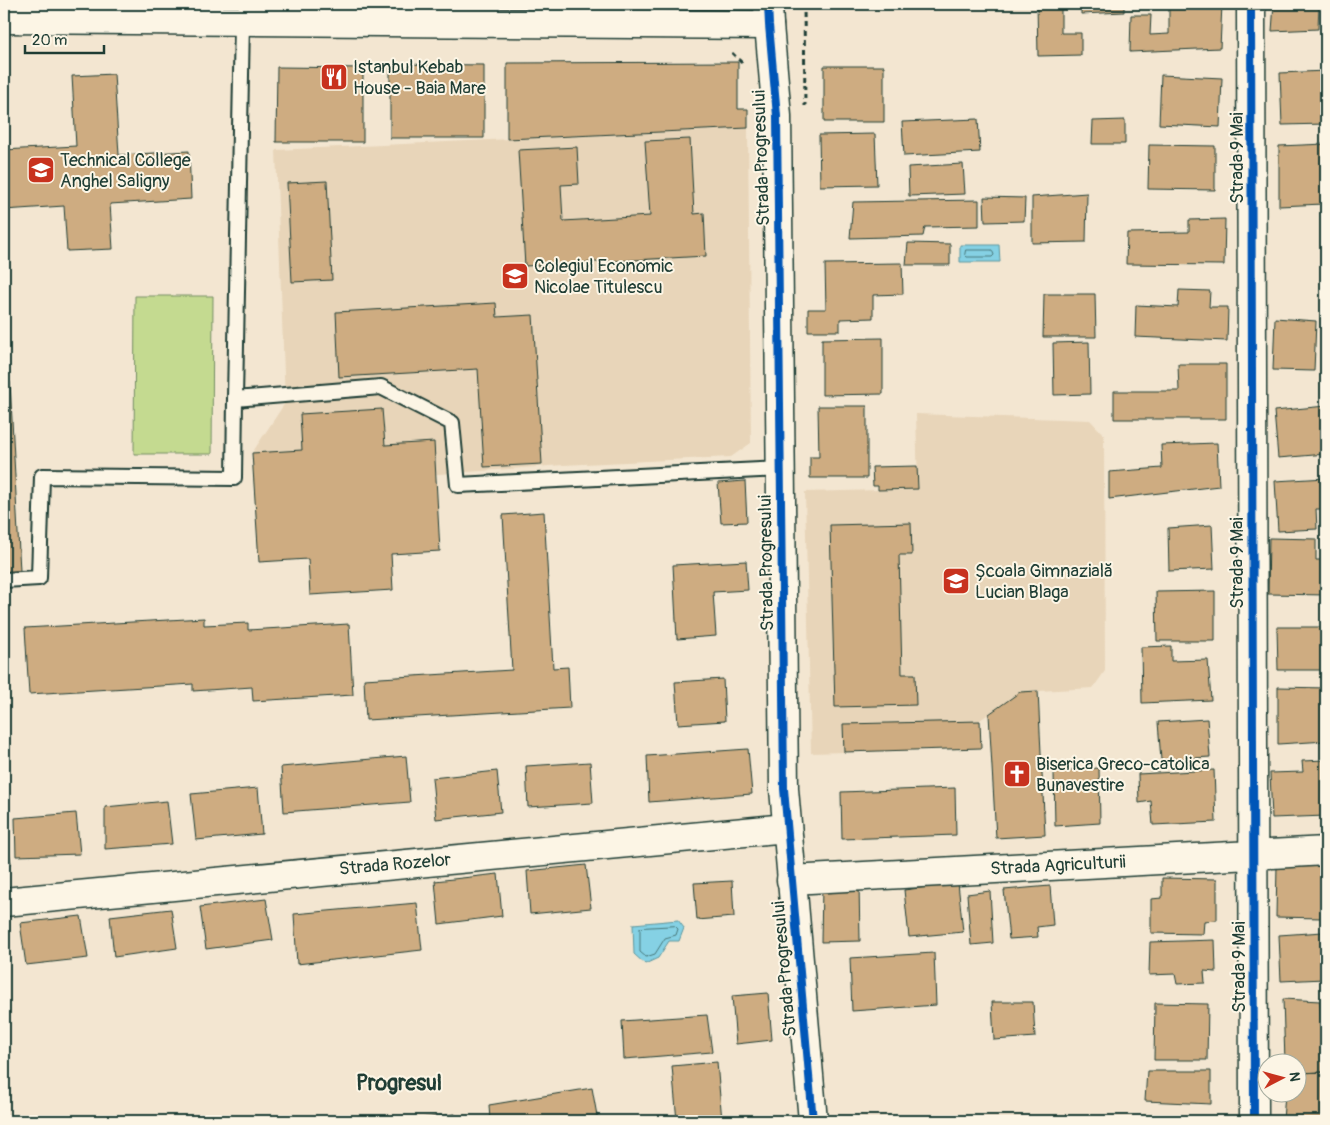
<svg xmlns="http://www.w3.org/2000/svg" width="1330" height="1125" font-family="Pangolin,sans-serif">
<rect width="100%" height="100%" fill="#f3e6d1"/>
<filter id="ink" filterUnits="userSpaceOnUse"><feTurbulence type="fractalNoise" baseFrequency=".02" numOctaves="2"/><feDisplacementMap in="SourceGraphic" scale="10" xChannelSelector="R" yChannelSelector="G"/><feConvolveMatrix kernelMatrix="1 2 1 2 8 2 1 2 1" color-interpolation-filters="sRGB"/></filter>
<g filter="url(#ink)">
<path fill="#e8d5b9" d="M748,128L751,443L731,457L563,465L257,487L252,453L285,403L276,150Z
M916,414L1090,420L1104,435L1105,671L1093,688L1020,692L980,720L981,748L811,753L805,492L918,489Z"/>
<path fill="#c4da90" stroke="#728c62" d="M135,296H213L212,454H134Z"/>
<path fill="#85d1e4" stroke="#5c969e" d="M960,245H999L1000,262H960Z
M678,920L684,928L679,941H669L658,958L645,964L634,954L633,924Z"/>
<g fill="none" stroke-linecap="round" stroke-linejoin="round">
<path stroke="#48787a" stroke-width="1" d="M966,250H992L994,255L992,257H967L965,255Z
M675,926L678,929L676,935L665,938L655,954L646,957L640,952V928Z"/>
</g>
<path fill="#ceac81" stroke="#1f3d34" d="M1037,4H1061V33H1081V55L1038,56Z
M1081,4H1124V12L1081,14Z
M1169,4H1222L1220,48L1130,52L1131,15H1151L1150,35L1169,34Z
M1274,4H1319L1318,29L1272,31Z
M738,62V109H748V128L507,139V63Z
M390,64L484,65V138H390Z
M824,66H884V122H824Z
M277,67L363,68V142H276Z
M1326,71V124L1282,125L1280,73Z
M114,74L119,155L189,151L191,199L110,204L113,249L67,251L64,206L4,210V150L76,146L72,76Z
M1161,75L1222,78L1220,127L1159,124Z
M978,119L980,152L904,156L902,122Z
M1125,120V144H1092L1093,121Z
M875,134L877,185L820,186L819,135Z
M690,139L694,214L704,213L706,256L525,266L518,150L577,147L579,184L561,185L563,221L650,216L645,141Z
M1326,144V173H1323V204L1279,206V146Z
M1149,145L1215,146V190L1148,189Z
M963,164L965,194L909,196L908,167Z
M327,181L332,280L292,282L287,183Z
M1087,193L1086,242L1032,243V197Z
M984,197L1025,198L1024,221L985,222Z
M979,200V226L925,227L923,236L850,238L853,202Z
M1225,219L1224,265L1126,264L1127,233L1189,232V220Z
M908,243L950,244V265H906Z
M902,263L903,294L873,295V318L840,319V331H808V309H826L825,264Z
M1179,290L1210,291L1209,307H1228L1227,341L1135,337L1136,305L1178,307Z
M1044,294H1095L1096,337H1043Z
M496,303L497,317L533,315L542,464L484,467L478,369L339,377L336,312Z
M1275,318L1316,321L1314,371L1273,370Z
M1324,322H1326V355H1324Z
M883,338V394L822,395V339Z
M1089,342L1090,394L1054,395L1053,343Z
M1178,364H1226V419H1114V391H1179Z
M10,382L20,571L4,572V383Z
M818,406H867V478H810V457H819Z
M1326,406V454L1278,458L1274,411Z
M382,409L385,445L434,442L440,551L391,554L393,590L310,595L308,559L259,562L252,453L302,450L300,414Z
M1217,443L1219,486L1109,499V472L1162,468L1161,445Z
M917,466L918,489L878,490V486H873L872,467Z
M1326,478V509H1316L1317,529L1278,531L1275,481Z
M745,481L747,522L721,523L718,483Z
M544,512L553,668L568,667L570,708L366,720L364,679L512,670L503,515Z
M911,523L912,555H899L902,674H915L916,705L835,707L830,525Z
M1212,525L1214,569L1169,571L1168,528Z
M1269,538L1316,539V560H1326V595L1268,594Z
M746,561L748,590L713,592L716,636L677,639L673,565Z
M1215,591V641H1157L1156,592Z
M204,618V625L248,623V630L349,624L353,695L253,701L252,687L193,691V684L29,694L25,628Z
M1277,627H1326V670H1278Z
M1171,646V661L1208,660L1211,700L1142,703L1141,647Z
M723,679L725,721L678,724L675,682Z
M1278,687L1326,688V741L1278,744Z
M1038,691L1045,835L996,838L989,714L1020,692Z
M1207,719L1210,757L1161,760L1158,722Z
M980,721L981,748L844,752L843,724Z
M748,749L752,794L649,802L647,756Z
M406,756L410,802L284,812L281,767Z
M1326,760V816L1272,818L1270,773L1303,772L1302,761Z
M590,762L593,803L528,807L526,766Z
M1099,768L1100,823L1055,826L1054,771Z
M1214,770L1216,822L1153,825L1151,801L1139,803L1138,774Z
M497,771L501,812L436,819L432,778Z
M258,788L262,834L196,840L191,794Z
M955,788L956,835L842,839L841,792Z
M167,801L172,844L105,849V807Z
M76,813L80,854L16,856L15,818Z
M4,821L11,863L4,864Z
M1320,864L1322,918L1276,917L1277,865Z
M586,865L591,908L530,914L527,871Z
M498,874L502,916L439,924L435,881Z
M1162,878L1217,879V920L1204,921L1203,934L1151,933V899L1162,898Z
M732,881L734,917L697,920L694,883Z
M958,883L963,932L909,937L904,890Z
M859,884L860,941L821,942L822,886Z
M1050,886L1053,925L1037,927L1038,937L1009,939L1004,890Z
M990,891L993,943L971,945L967,894Z
M266,899L273,940L206,949L200,907Z
M417,903L422,950L297,964L294,914Z
M171,909L177,948L114,957L110,916Z
M81,916L88,958L26,965L20,923Z
M1323,932L1324,979L1281,981L1279,935Z
M1215,940L1216,972L1204,971L1205,983L1177,984L1175,974L1149,975L1150,942Z
M934,953L936,1005L852,1011L850,958Z
M768,993L772,1040L736,1044L732,996Z
M1283,999L1320,1001L1321,1020H1326V1054H1323L1324,1072L1298,1073V1062H1285Z
M992,1002H1033L1035,1037L994,1040Z
M1155,1003L1208,1004L1207,1060H1154Z
M707,1015L712,1052L624,1059L622,1021Z
M717,1062L722,1121H677L672,1066Z
M1147,1071H1211V1104L1145,1101Z
M1324,1072L1326,1121H1283L1285,1092H1298V1073Z
M592,1088L598,1121H490L489,1105Z
M455,1114L456,1121H405Z"/>
<g fill="none" stroke-linecap="round" stroke-linejoin="round">
<g stroke="#1f3d34" stroke-width="18">
<path id="service" d="M276,4V21
M235,399L242,21
M4,580L39,578L42,476L234,478L235,399L381,387L452,423L458,485L781,469"/>
</g>
<g stroke="#1f3d34" stroke-width="31">
<path id="minor" d="M1251,4L1254,1121
M4,19L769,25
M791,880L1326,851
M4,902L787,828"/>
</g>
<g stroke="#1f3d34" stroke-width="31">
<path id="tertiary" d="M768,4L769,25L777,116L784,789L813,1121"/>
</g>
<path stroke="#1f3d34" stroke-width="3" stroke-dasharray="5 4" stroke-linecap="butt" d="M804,4L805,106
M732,53L743,64"/>
<use href="#service" stroke="#fcf5e5" stroke-width="14"/>
<use href="#minor" stroke="#fcf5e5" stroke-width="28"/>
<use href="#tertiary" stroke="#fcf5e5" stroke-width="28"/>
<g stroke="#fcf5e5" stroke-width="11">
<path id="cycleway" d="M768,4L769,25L777,116L784,789L813,1121
M1251,4L1254,1121"/>
</g>
<use href="#cycleway" stroke="#0057b8" stroke-width="8"/>
</g>
</g>
<defs>
<g id="restaurant-square" transform="scale(1.4375)"><rect x="-9" y="-9" width="18" height="18" rx="4" fill="#c8321e" stroke="#fcf5e5"/><path d="M-5-6h1v4h1v-4h1v4h1v-4h1v5L-1.5 .5V6h-2V.5L-5-1ZM5-6V6H3V1.5H1.5Q1.5-4 5-6Z" fill="#fff"/></g>
<g id="university-square" transform="scale(1.4375)"><rect x="-9" y="-9" width="18" height="18" rx="4" fill="#c8321e" stroke="#fcf5e5"/><path d="M0-5L7-2L0 1L-7-2ZM-4 1L0 2.5L4 1V4Q0 6-4 4Z" fill="#fff"/></g>
<g id="school-square" transform="scale(1.4375)"><rect x="-9" y="-9" width="18" height="18" rx="4" fill="#c8321e" stroke="#fcf5e5"/><path d="M0-5L7-2L0 1L-7-2ZM-4 1L0 2.5L4 1V4Q0 6-4 4Z" fill="#fff"/></g>
<g id="church-square" transform="scale(1.4375)"><rect x="-9" y="-9" width="18" height="18" rx="4" fill="#c8321e" stroke="#fcf5e5"/><path d="M-1.2-6h2.4v3.5h3.3v2.4h-3.3V6h-2.4V-.1h-3.3v-2.4h3.3Z" fill="#fff"/></g>
</defs>
<g fill-rule="evenodd">
<use href="#restaurant-square" x="334" y="77"/>
<use href="#university-square" x="41" y="170"/>
<use href="#university-square" x="515" y="276"/>
<use href="#school-square" x="956" y="581"/>
<use href="#church-square" x="1017" y="774"/>
</g>
<g text-anchor="middle" stroke-width="4" stroke-linejoin="round" paint-order="stroke">
<g font-size="18" fill="#1f3d34" stroke="#fcf5e5" text-anchor="start">
<text x="353" y="73">Istanbul Kebab<tspan x="353" dy="21">House - Baia Mare</tspan></text>
<text x="60" y="166">Technical College<tspan x="60" dy="21">Anghel Saligny</tspan></text>
<text x="534" y="272">Colegiul Economic<tspan x="534" dy="21">Nicolae Titulescu</tspan></text>
<text x="975" y="577">Școala Gimnazială<tspan x="975" dy="21">Lucian Blaga</tspan></text>
<text x="1036" y="770">Biserica Greco-catolica<tspan x="1036" dy="21">Bunavestire</tspan></text>
</g>
<g font-size="18" fill="#1f3d34" stroke="#fcf5e5">
<text transform="translate(761 158) rotate(-92)" y="6">Strada Progresului</text>
<text transform="translate(1237 158) rotate(-90)" y="6">Strada 9 Mai</text>
<text transform="translate(766 563) rotate(-91)" y="6">Strada Progresului</text>
<text transform="translate(1237 563) rotate(-90)" y="6">Strada 9 Mai</text>
<text transform="translate(395 864) rotate(-5)" y="6">Strada Rozelor</text>
<text transform="translate(1058 865) rotate(-3)" y="6">Strada Agriculturii</text>
<text transform="translate(1239 967) rotate(-90)" y="6">Strada 9 Mai</text>
<text transform="translate(784 969) rotate(-95)" y="6">Strada Progresului</text>
</g>
<g font-size="22" font-weight="bold" fill="#1f3d34" stroke="#fcf5e5">
<text x="399" y="1090">Progresul</text>
</g>
</g>
<rect width="1330" height="1125" fill="none" stroke="#fcf5e5" stroke-width="20"/>
<rect x="10" y="10" width="1310" height="1105" fill="none" stroke="#1f3d34" stroke-width="2" filter="url(#ink)"/>
<g transform="translate(1282 1078) rotate(84)"><circle r="24" fill="#fcf5e5" stroke="#a4ab9e"/>
<path d="M0-4L9 19L0 12L-9 19Z" fill="#c8321e"/>
<text y="-8" font-size="14" font-weight="bold" text-anchor="middle" fill="#1f3d34">N</text>
</g>
<path d="M25 45v8h79v-8" fill="none" stroke="#1f3d34" stroke-width="2.5"/>
<text x="32" y="45" font-size="15" fill="#1f3d34" stroke="#fcf5e5" stroke-width="4" paint-order="stroke">20 m</text>
</svg>
